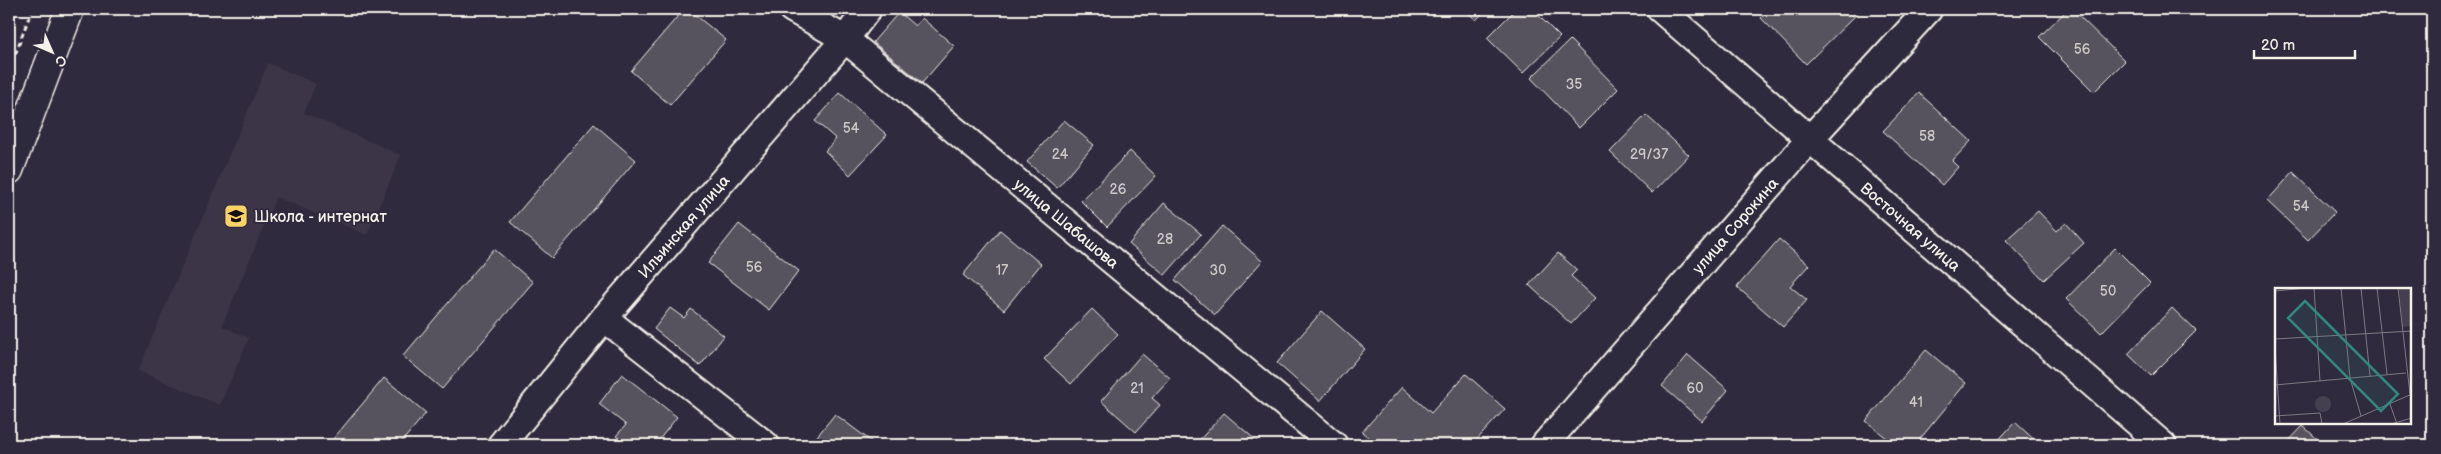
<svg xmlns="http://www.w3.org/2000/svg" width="2441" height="454" font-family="'Balsamiq Sans',sans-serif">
<rect width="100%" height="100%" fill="#2f2a3d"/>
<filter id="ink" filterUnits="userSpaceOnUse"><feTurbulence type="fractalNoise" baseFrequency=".02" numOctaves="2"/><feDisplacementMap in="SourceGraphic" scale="10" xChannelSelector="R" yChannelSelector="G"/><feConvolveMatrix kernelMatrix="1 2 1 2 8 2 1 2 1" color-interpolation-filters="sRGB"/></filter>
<g filter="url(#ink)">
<path fill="#3b3647" d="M268,63L316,84L304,113L401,155L367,235L276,197L222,326L249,338L220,405L138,371Z"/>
<path fill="#56525f" stroke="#f4f1e8" d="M684,9H688L726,40L670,105L631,71Z
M1464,9H1487L1476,20Z
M1516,9H1532L1560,37L1523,73L1487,38Z
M1770,9H1806L1808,11L1811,9H1862L1806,64L1761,18Z
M2068,9H2072L2125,61L2094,92L2039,37Z
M899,12L915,26L922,18L954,46L922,83L873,42Z
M1570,40L1618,89L1579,128L1531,78Z
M840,93L887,135L850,175L825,151L836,139L815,121Z
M1919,93L1971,141L1952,161L1958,167L1942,185L1883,131Z
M1646,115L1689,155L1652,193L1610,152Z
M1064,120L1094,145L1057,188L1027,162Z
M594,124L636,160L552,258L510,222Z
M1130,151L1156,176L1107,227L1081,201Z
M2293,172L2335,212L2308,240L2267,201Z
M1164,203L1201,234L1165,275L1129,244Z
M2038,211L2057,231L2066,223L2084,243L2044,280L2006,240Z
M739,224L799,271L769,310L708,263Z
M1222,226L1262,261L1215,315L1175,280Z
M1000,230L1041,264L1004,310L963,275Z
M1779,239L1809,265L1790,286L1807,300L1783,327L1737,287Z
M2115,248L2150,283L2101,333L2066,299Z
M494,249L533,282L442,389L403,356Z
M1558,253L1577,270L1571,276L1595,298L1571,324L1529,285Z
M670,308L684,318L691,309L724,336L700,366L654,329Z
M2172,308L2196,331L2151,376L2128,354Z
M1092,309L1118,334L1071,384L1044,359Z
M1322,311L1365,349L1320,401L1277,363Z
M1926,350L1966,383L1915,445H1895L1866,421Z
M1142,354L1170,378L1152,398L1160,405L1136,432L1101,401Z
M1688,355L1728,390L1702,421L1662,386Z
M622,374L677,417L655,445H628L616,436L626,425L599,404Z
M1466,374L1505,409L1472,445H1377L1362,432L1402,387L1431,413Z
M384,378L426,413L399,445H328Z
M1224,413L1258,442L1255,445H1195Z
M835,414L876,445H810Z
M2015,422L2040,445H1994Z
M2303,426L2324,445H2285Z"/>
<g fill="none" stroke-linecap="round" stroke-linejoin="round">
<g stroke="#f4f1e8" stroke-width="30">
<g id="minor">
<path id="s1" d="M792,9L845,39L1334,445"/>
<path id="s2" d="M1660,9L2163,445"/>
<path d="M604,318L766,445"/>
<path id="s3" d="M501,445L604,318L845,39L868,9"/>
<path id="s4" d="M1544,445L1809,140L1929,9"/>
</g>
</g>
<g stroke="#f4f1e8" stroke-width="31">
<path id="secondary" d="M9,170L70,9"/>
</g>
<path stroke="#f4f1e8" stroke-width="3" stroke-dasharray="5 4" stroke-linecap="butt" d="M9,71L32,9"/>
<use href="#minor" stroke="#2f2a3d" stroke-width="26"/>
<use href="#secondary" stroke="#2f2a3d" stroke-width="28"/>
</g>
</g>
<defs>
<g id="school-square" transform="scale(1.25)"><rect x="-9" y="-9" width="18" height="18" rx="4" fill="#ffd166" stroke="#2f2a3d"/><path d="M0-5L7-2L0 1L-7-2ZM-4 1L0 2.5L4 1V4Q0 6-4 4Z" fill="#111"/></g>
</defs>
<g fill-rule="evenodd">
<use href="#school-square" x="236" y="216"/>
</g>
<g text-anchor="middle" stroke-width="4" stroke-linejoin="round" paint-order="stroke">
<g font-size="14" fill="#ccc9c6">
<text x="2082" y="54">56</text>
<text x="1574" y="89">35</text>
<text x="851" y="133">54</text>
<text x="1927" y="141">58</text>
<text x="1060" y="159">24</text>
<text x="1649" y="159">29/37</text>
<text x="1118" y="194">26</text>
<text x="2301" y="211">54</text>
<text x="1165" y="244">28</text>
<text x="754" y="272">56</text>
<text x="1002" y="275">17</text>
<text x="1218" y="275">30</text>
<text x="2108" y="296">50</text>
<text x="1137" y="393">21</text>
<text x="1695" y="393">60</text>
<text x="1916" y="407">41</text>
</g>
<g font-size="16" fill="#f4f1e8" stroke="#2f2a3d" text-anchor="start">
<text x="254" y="222">Школа - интернат</text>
</g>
<g font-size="16" fill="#f4f1e8" stroke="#2f2a3d">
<text dy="6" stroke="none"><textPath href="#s1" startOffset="349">улица Шабашова</textPath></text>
<text dy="6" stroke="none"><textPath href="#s4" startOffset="291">улица Сорокина</textPath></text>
<text dy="6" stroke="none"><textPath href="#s3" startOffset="285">Ильинская улица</textPath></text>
<text dy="6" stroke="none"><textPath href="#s2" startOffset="332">Восточная улица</textPath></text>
</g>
</g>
<g transform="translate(2275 288)">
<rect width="136" height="136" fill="#2f2a3d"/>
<path d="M124,0H136V38L127,39ZM40 116a8 8 0 1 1 16 0a8 8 0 1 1-16 0Z" fill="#454050"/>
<path fill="none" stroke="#7e7a81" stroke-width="1" d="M39,0L45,93M66,0L75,90L86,128M86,0L95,88M102,0L112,86M123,0L135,106M0,3L32,0M0,51L137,43M0,60L5,136M0,97L131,85M115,116L122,136M0,128L45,125L47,136M68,136L137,106M116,136L137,130"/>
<path fill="#318880" fill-opacity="0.15" stroke="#318880" stroke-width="2.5" d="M30,13L123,106L106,123L13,30Z"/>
<rect width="136" height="136" fill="none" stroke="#f4f1e8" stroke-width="2.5"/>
</g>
<rect width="2441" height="454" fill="none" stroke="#2f2a3d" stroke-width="30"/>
<rect x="15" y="15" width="2411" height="424" fill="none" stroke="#f4f1e8" stroke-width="2" filter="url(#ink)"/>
<g transform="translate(52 52) rotate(135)" stroke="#2f2a3d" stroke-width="4" paint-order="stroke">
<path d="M0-4L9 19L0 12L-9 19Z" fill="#f4f1e8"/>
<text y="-8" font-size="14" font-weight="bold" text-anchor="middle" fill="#f4f1e8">С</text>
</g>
<path d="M2254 50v8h101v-8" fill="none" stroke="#f4f1e8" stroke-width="2.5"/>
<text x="2261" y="50" font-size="15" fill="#f4f1e8" stroke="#2f2a3d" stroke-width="4" paint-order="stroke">20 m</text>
</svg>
